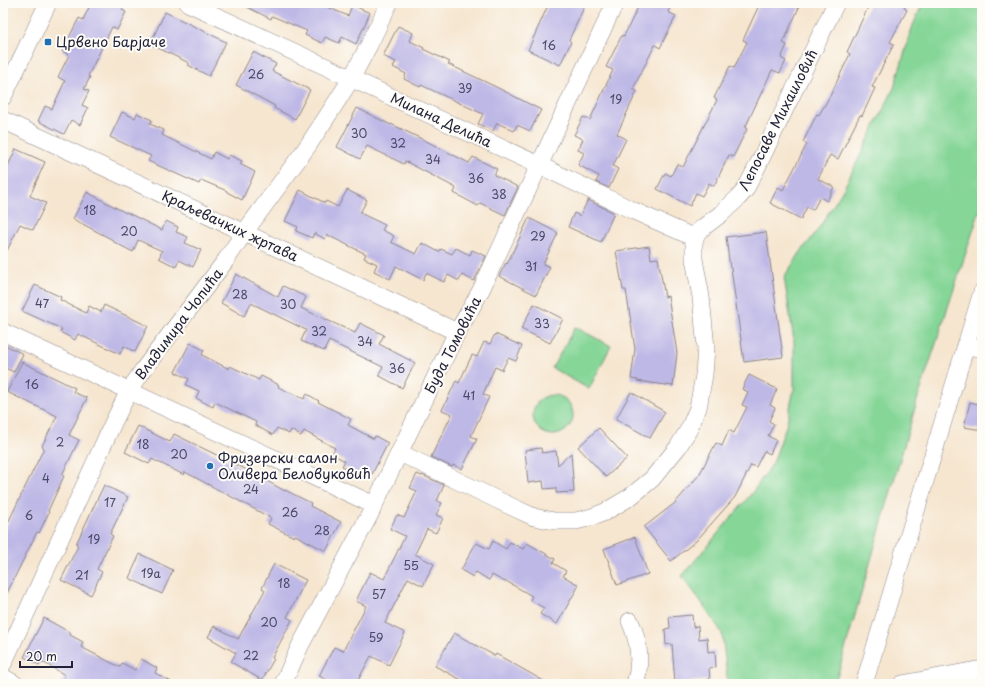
<svg xmlns="http://www.w3.org/2000/svg" width="985" height="687" font-family="'Playpen Sans',sans-serif">
<rect width="100%" height="100%" fill="#fdfcf7"/>
<filter id="ink" filterUnits="userSpaceOnUse"><feTurbulence type="fractalNoise" baseFrequency=".025" numOctaves="2"/><feDisplacementMap in="SourceGraphic" scale="8" xChannelSelector="R" yChannelSelector="G"/><feConvolveMatrix kernelMatrix="1 2 1 2 8 2 1 2 1" color-interpolation-filters="sRGB"/></filter>
<filter id="wash" filterUnits="userSpaceOnUse"><feTurbulence type="fractalNoise" baseFrequency=".012" numOctaves="4" result="noise"/><feDisplacementMap in="SourceGraphic" scale="16" xChannelSelector="R" yChannelSelector="G"/><feGaussianBlur stdDeviation="0.9" result="paint"/><feColorMatrix in="noise" values="0 0 0 0 0 0 0 0 0 0 0 0 0 0 0 0 0 1.4 0 .05"/><feComposite in="paint" operator="in"/></filter>
<g filter="url(#wash)">
<rect width="100%" height="100%" fill="#f6e6d0"/>
<path fill="#85d697" stroke="#547c69" d="M923,3H982V204L917,401L835,684H728L722,633L702,603L682,576L752,493L773,463L786,426L794,389V341L784,277L800,253L817,231L843,190L894,88L913,25Z
M575,327L611,346L589,389L552,368Z
M533 415a20 20 0 1 1 40 0a20 20 0 1 1-40 0Z"/>
<g id="blocks">
<path fill="#beb8e6" d="M91,3H126L122,10L126,12L117,30L112,27L88,76L90,77L84,89L89,91L82,105L88,108L80,125L71,120L64,134L38,121L45,106L52,109L65,81L58,77L69,55L62,51L79,18L83,20Z
M239,3H318L348,16L352,5L370,13L356,44L342,37L339,43L325,37L322,43L305,35L307,31L272,16L271,19Z
M549,3H586L569,40L571,42L560,65L528,50Z
M640,3H672L668,12L676,16L660,48L655,45L633,89L637,91L617,134L626,139L613,166L618,169L609,188L596,182L599,176L578,165L584,153L578,150L583,139L574,135L583,117L590,120L613,70L606,67L622,35L624,36Z
M760,3H801L783,43L787,45L781,58L786,61L780,73L772,70L745,128L747,129L733,157L729,155L714,186L709,183L702,196L696,193L690,206L657,189L665,173L671,176L677,164L683,167L717,100L714,98L730,66L734,68L747,42L743,40Z
M870,3H906L904,8L907,10L890,42L894,44L872,87L875,88L862,116L860,115L838,159L830,155L818,179L834,187L827,201L820,197L813,210L807,207L801,219L770,203L778,187L783,190L807,144L803,142L817,114L819,115L830,96L850,54L847,52Z
M165,12L226,42L209,76L188,65L189,63L150,44Z
M398,26L413,33L410,41L424,48L423,49L450,62L448,64L496,87L541,110L530,131L517,125L514,131L497,123L493,131L478,124L483,114L421,85L420,87L404,79L406,74L393,67L396,62L383,56Z
M253,52L276,64L272,71L310,90L295,119L274,108L275,106L236,85Z
M357,108L391,125V124L428,142L469,163L473,157L497,169L494,175L518,187L505,215L480,203L478,206L454,193L456,188L405,161L404,164L367,146L360,159L337,147Z
M122,112L135,118L137,113L152,120L150,124L164,130L162,135L211,159L214,152L227,159L229,155L242,161L240,164L255,172L242,200L227,192V191L201,180L199,184L148,161L151,156L110,137Z
M16,149L45,162L30,196L46,203L33,230L20,224L3,259V176Z
M300,190L325,203L326,201L338,207L347,190L367,200L360,213L385,225L382,230L394,236L391,242L416,254L422,243L439,252L441,249L452,254L456,248L470,255L472,250L486,256L474,281L462,275L459,281L448,275L444,282L426,273L423,280L396,266L390,279L374,271L377,264L364,258L366,254L327,235L325,239L314,233L312,238L296,231L298,227L285,221Z
M87,192L126,213V212L162,230L166,221L178,227L176,232L188,237L185,243L201,250L193,267L179,260L176,267L159,258L162,251L138,240L133,252L112,241L113,240L73,219Z
M588,200L614,213L601,242L568,227L574,213L580,216Z
M529,218L558,233L543,264L550,267L536,295L499,276L506,263L507,264Z
M766,232L783,357L744,362L731,268H730L726,237Z
M649,246L651,259L658,258L665,297L668,296L677,353L673,386L637,381L638,380L631,379L635,349L626,290H623L616,251Z
M236,274L278,297L283,286L306,297L301,308L355,333L360,323L384,335L379,344L415,363L402,388L378,375L383,367L329,341L324,351L301,341L306,330L251,303L244,316L221,303Z
M35,285L61,297L60,300L86,313L89,306L101,312L104,305L148,326L135,352L124,346L120,354L78,334L75,340L60,332L62,329L22,311Z
M534,304L563,319L550,343L521,329Z
M495,334L522,346L516,361L508,358L502,370L495,367L483,394L489,397L471,436L477,439L462,469L453,465L452,467L431,457L452,414L442,410L456,381L459,383L472,355L477,357L484,342L490,344Z
M190,343L204,350L202,355L229,369L230,366L259,380L261,376L279,385L278,387L304,399L307,394L319,401L318,402L351,419L348,425L374,439L375,436L388,443L372,474L363,469L359,475L342,466L345,461L332,454L335,448L304,431L301,436L291,430L289,434L277,428L273,435L255,425L256,422L215,402L213,407L196,398L199,391L186,385L189,379L175,372Z
M3,344L23,354L14,372L3,367Z
M22,362L75,388L73,392L87,398L69,435L79,440L62,475L64,476L48,511L49,512L39,533L37,532L3,601V533L44,448L42,446L57,416L7,392Z
M749,375L777,389L770,405L775,408L769,421L774,424L768,436L776,440L770,454L764,451L756,467L751,465L735,497L696,541L671,561L644,527L675,503L699,475L716,443L722,446L729,430L734,433L747,407L742,405L748,392L742,389Z
M631,392L665,412L650,438L616,419Z
M970,402L982,405V430L964,427Z
M138,426L170,442L174,434L247,470L285,491V490L311,503L310,506L341,522L326,551L295,535L294,537L268,524L271,518L185,472L184,475L152,459L149,464L125,452Z
M599,428L627,458L606,477L578,447Z
M541,448L542,453L556,451L558,465L571,453L574,492L556,493V488L544,489L543,481L528,483L525,450Z
M417,474L422,476V475L444,485L437,501L442,503L436,515L443,518L436,533L427,529L415,554L434,564L423,586L408,578L385,623L405,633L389,665L371,656L356,684H335L319,676L334,647L343,651L366,606L356,601L370,572L384,579L405,536L390,529L397,515L404,518L417,491L410,488Z
M104,485L128,497L110,534L113,536L97,569L102,572L91,595L61,580L78,546L76,544Z
M635,537L648,574L617,585L604,549Z
M493,541L506,549L510,542L523,549L527,543L555,559L553,563L566,571L563,576L579,585L557,624L540,614L544,608L530,600L532,596L506,581L505,582L492,575L489,580L476,572L473,577L461,570L476,543L489,549Z
M140,554L173,570L162,594L129,578Z
M274,564L306,580L287,617L292,620L272,658L274,659L262,680L231,662L236,653L208,637L214,626L238,639L265,590L262,588Z
M692,615L693,627L698,626L699,639L707,638L708,652L715,651L716,667L709,668L710,680L675,683L672,644L666,645L665,629L670,628L669,617Z
M44,618L71,633L70,635L83,642L81,647L106,660L120,667L122,663L135,670L141,659L157,668L155,673L175,684H60L65,675L41,661L39,665L24,657Z
M454,633L495,656L496,654L549,684H469L435,666Z"/>
</g>
</g>
<g filter="url(#ink)">
<use href="#blocks" fill-opacity="0" stroke="#8c8486" stroke-width="1"/>
<g fill="none" stroke-linecap="round" stroke-linejoin="round">
<g stroke="#8c8486" stroke-width="18">
<path id="minor" d="M188,3L543,167L634,211L695,238
M3,97L48,3
M3,120L457,332
M3,332L374,505
M965,345L982,349
M400,453L508,505L534,517L554,521H576L592,517L605,512L630,497L652,479L678,447L689,429L698,408L704,375L706,348L701,297L694,259V243L695,238L697,233L701,229L722,213L738,198L745,190L756,169L836,3
M630,621C639,641 642,662 635,684
M3,664L114,421L129,391L143,370L226,260L244,233L307,147L330,112L351,79L369,45L389,3
M3,677L15,684
M283,684L300,646L369,516L457,332L469,312L481,290L615,3
M864,684L982,292
M902,684L982,669"/>
</g>
<use href="#minor" stroke="#fff" stroke-width="17"/>
</g>
</g>
<g fill="#1f6fb2" stroke="#fdfcf7" stroke-width="1.5">
<rect x="44" y="38" width="8" height="8" rx="2"/>
<circle cx="210" cy="466" r="4"/>
</g>
<g text-anchor="middle" stroke-width="4" stroke-linejoin="round" paint-order="stroke">
<g font-size="12" fill="#494866">
<text x="549" y="50">16</text>
<text x="256" y="79">26</text>
<text x="465" y="93">39</text>
<text x="616" y="104">19</text>
<text x="359" y="138">30</text>
<text x="398" y="148">32</text>
<text x="433" y="164">34</text>
<text x="476" y="183">36</text>
<text x="499" y="199">38</text>
<text x="90" y="215">18</text>
<text x="129" y="236">20</text>
<text x="538" y="241">29</text>
<text x="531" y="271">31</text>
<text x="240" y="299">28</text>
<text x="42" y="308">47</text>
<text x="288" y="309">30</text>
<text x="542" y="328">33</text>
<text x="319" y="336">32</text>
<text x="365" y="346">34</text>
<text x="397" y="373">36</text>
<text x="32" y="389">16</text>
<text x="469" y="400">41</text>
<text x="60" y="447">2</text>
<text x="143" y="449">18</text>
<text x="179" y="459">20</text>
<text x="46" y="483">4</text>
<text x="251" y="494">24</text>
<text x="110" y="507">17</text>
<text x="290" y="517">26</text>
<text x="29" y="520">6</text>
<text x="322" y="535">28</text>
<text x="94" y="544">19</text>
<text x="411" y="570">55</text>
<text x="151" y="578">19a</text>
<text x="82" y="580">21</text>
<text x="284" y="588">18</text>
<text x="379" y="599">57</text>
<text x="269" y="627">20</text>
<text x="376" y="642">59</text>
<text x="251" y="660">22</text>
</g>
<g font-size="14" fill="#22223b" stroke="#fdfcf7" text-anchor="start">
<text x="56" y="47">Црвено Барјаче</text>
<text x="218" y="463">Фризерски салон<tspan x="218" dy="16">Оливера Беловуковић</tspan></text>
</g>
<g font-size="14" fill="#22223b" stroke="#fdfcf7">
<text transform="translate(441 120) rotate(25)" y="5">Милана Делића</text>
<text transform="translate(778 120) rotate(-63)" y="5">Лепосаве Михаиловић</text>
<text transform="translate(230 226) rotate(25)" y="5">Краљевачких жртава</text>
<text transform="translate(179 324) rotate(-53)" y="5">Владимира Чопића</text>
<text transform="translate(453 345) rotate(-63)" y="5">Буда Томовића</text>
</g>
</g>
<rect width="985" height="687" fill="none" stroke="#fdfcf7" stroke-width="16"/>
<path d="M20 661v6h52v-6" fill="none" stroke="#22223b" stroke-width="2"/>
<text x="26" y="661" font-size="12" fill="#22223b" stroke="#fdfcf7" stroke-width="3" paint-order="stroke">20 m</text>
</svg>
